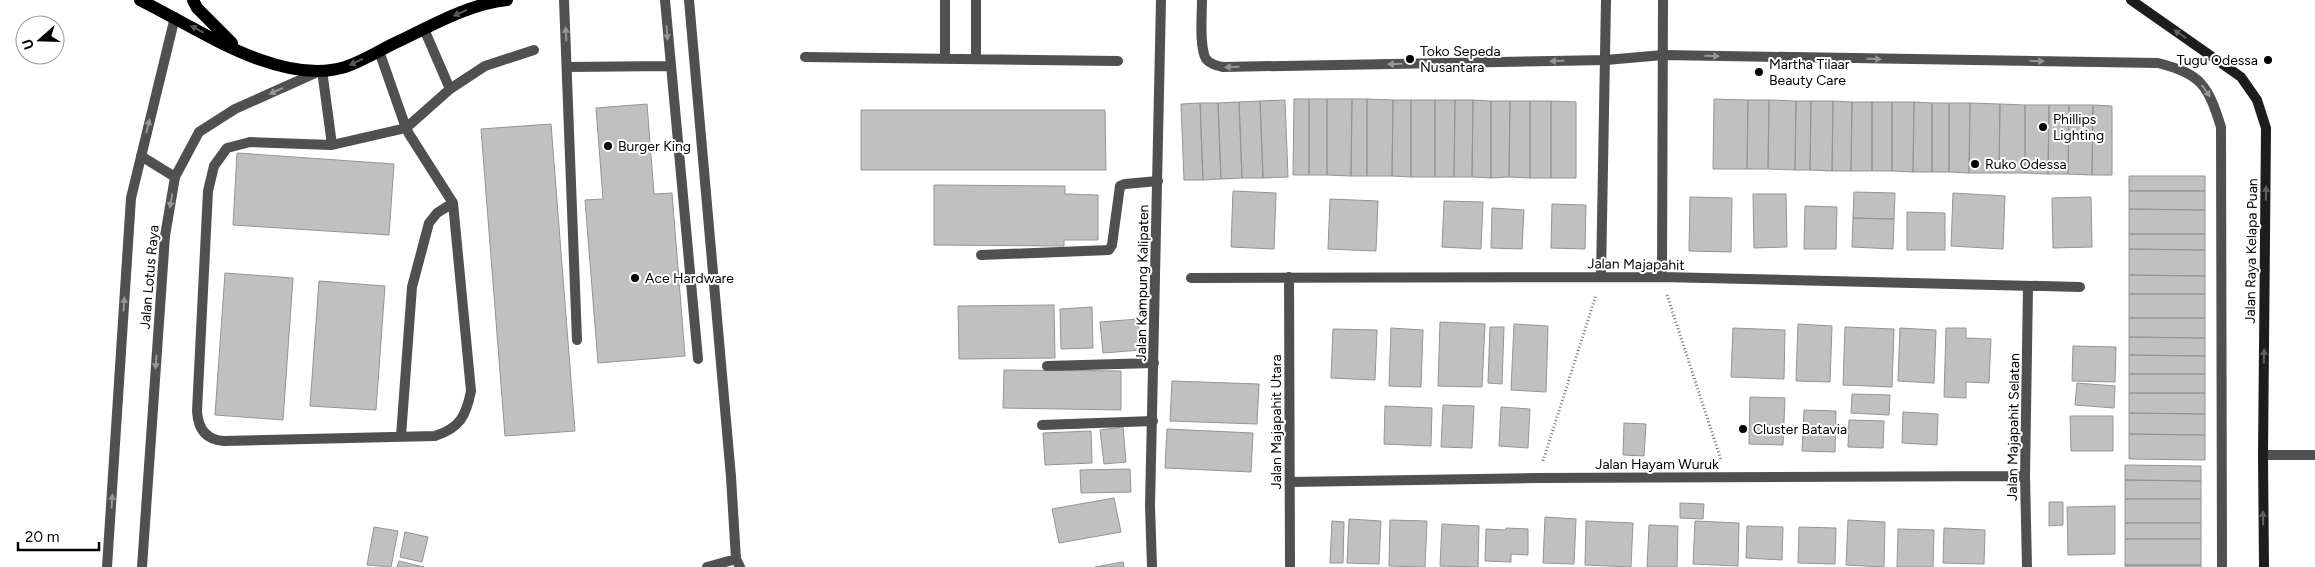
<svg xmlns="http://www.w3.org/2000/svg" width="2315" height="567" font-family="Figtree,sans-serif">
<rect width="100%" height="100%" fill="#fff"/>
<path fill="#c0c0c0" stroke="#949494" d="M1294,99H1309V175H1293Z
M1309,99H1327V175H1309Z
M1327,99H1352L1351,176L1327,175Z
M1352,99H1367V176H1351Z
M1367,99L1393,100L1392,176H1367Z
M1714,99L1748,100L1747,169H1713Z
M1285,100L1288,177L1263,178L1260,101Z
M1393,100H1411V177L1392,176Z
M1411,100H1435V177H1411Z
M1435,100H1455L1454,177H1435Z
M1455,100H1473L1472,177H1454Z
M1473,100L1491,101V178L1472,177Z
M1748,100H1769L1768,169H1747Z
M1769,100L1796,101L1795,170L1768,169Z
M1260,101L1263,178H1242L1239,102Z
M1491,101H1510L1509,177L1491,178Z
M1510,101H1530V178L1509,177Z
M1530,101H1551V178H1530Z
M1551,101L1576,102V178H1551Z
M1796,101H1811L1810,170H1795Z
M1811,101H1833L1832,171L1810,170Z
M1833,101L1852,102L1851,171H1832Z
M1239,102L1242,178L1221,179L1218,103Z
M1852,102H1872V171H1851Z
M1872,102H1892V171H1872Z
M1892,102H1914L1913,172L1892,171Z
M1914,102L1932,103V172H1913Z
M1200,103L1203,180H1184L1181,104Z
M1200,103H1218L1221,179L1203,180Z
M1932,103H1949V172H1932Z
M1949,103H1970L1969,173L1949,172Z
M1970,103L2000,104L1999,173H1969Z
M647,104L654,194L672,193L685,356L598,363L585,200L603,199L596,108Z
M2000,104L2025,105V173H1999Z
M2025,105H2049L2048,174L2025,173Z
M2049,105H2069L2068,174H2048Z
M2069,105H2093L2092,175L2068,174Z
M2093,105L2112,106V175H2092Z
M861,110H1105L1106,170H861Z
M551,124L575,431L505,436L481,129Z
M237,153L394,164L389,235L233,225Z
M2129,176H2205V191H2129Z
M934,185L1065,186V194L1098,195V240H1064V246L934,245Z
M1233,191L1276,193L1274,249L1231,247Z
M2129,191H2205V210L2129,209Z
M1854,192L1895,193L1894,219L1853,218Z
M1953,193L2005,196L2003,249L1951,246Z
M1753,194H1786L1787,247L1754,248Z
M1690,197L1732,198L1731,252L1689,251Z
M2091,197L2092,247L2053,248L2052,198Z
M1330,199L1378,201L1376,251L1328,249Z
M1444,201L1483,202L1481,249L1442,247Z
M1552,204L1586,205L1585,249L1551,248Z
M1805,206L1837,207L1836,249H1804Z
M1492,208L1524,210L1522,249L1491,248Z
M2129,209L2205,210V234H2129Z
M1907,212L1945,213V250H1907Z
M1853,218L1894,219L1893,249L1852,247Z
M2129,234H2205V250L2129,249Z
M2129,249L2205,250V276L2129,275Z
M225,273L293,278L283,420L215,415Z
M2129,275L2205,276V294H2129Z
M319,281L385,286L376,410L310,406Z
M2129,294H2205V318H2129Z
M1054,305L1055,358L959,359L958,306Z
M1092,307L1093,348L1061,349L1060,309Z
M2129,318H2205V338L2129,337Z
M1138,319L1141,350L1103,353L1100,322Z
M1440,322L1485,324L1482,387L1438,386Z
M1514,324L1548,326L1546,392L1511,390Z
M1798,324L1832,326L1830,382L1796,381Z
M1490,327H1504L1502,384L1488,383Z
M1845,327L1894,329L1892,387L1843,385Z
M1391,328L1423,330L1421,387L1389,386Z
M1733,328L1785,330L1784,379L1731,377Z
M1900,328L1936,330L1934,383L1898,381Z
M1946,328H1966V338L1991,339L1989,383L1966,382V398L1944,397Z
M1333,329L1377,330L1375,380L1331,378Z
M2129,337L2205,338V356L2129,355Z
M2073,346L2116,347L2115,382L2072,381Z
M2129,355L2205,356V374H2129Z
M1004,370L1121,371V410L1003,408Z
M2129,374H2205V393H2129Z
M1172,381L1259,384L1257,424L1170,421Z
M2077,383L2115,386L2114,408L2075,405Z
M2129,393H2205V414L2129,413Z
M1852,394L1890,395L1889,415L1851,413Z
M1750,397L1785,398L1783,445L1749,444Z
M1443,405L1474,406L1472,448L1441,447Z
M1385,406L1432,408L1431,446L1384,444Z
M1501,407L1530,409L1528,448L1499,446Z
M1804,410L1836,411L1835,452L1802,451Z
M1903,412L1938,414L1937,445L1902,443Z
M2129,413L2205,414V435L2129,434Z
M2070,416H2113V451H2071Z
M1849,420L1884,421L1883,448L1848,447Z
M1624,423L1646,424L1644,456L1623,455Z
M1123,427L1126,462L1104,464L1100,430Z
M1167,429L1253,433L1251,472L1165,468Z
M1091,431L1092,463L1045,465L1043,433Z
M2129,434L2205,435V460L2129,459Z
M2125,465L2201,466V481L2125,480Z
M1130,469L1131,492L1081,493L1080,470Z
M2125,480L2201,481V499H2125Z
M1114,498L1121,532L1059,543L1052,509Z
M2125,499H2201V523H2125Z
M2049,502H2063V525L2049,526Z
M1680,503L1704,504L1703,519L1680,518Z
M2115,506V554L2068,555L2067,507Z
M1545,517L1576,519L1574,564L1543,563Z
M1349,519L1381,521L1379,564L1347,563Z
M1390,520L1427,521L1425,567L1389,566Z
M1848,520L1885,522L1884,567L1846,565Z
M1332,521L1344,522L1343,563H1330Z
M1586,521L1633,523L1631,567L1585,565Z
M1695,521L1739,523L1738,566L1693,564Z
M2125,523H2201V539H2125Z
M1442,524L1479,526L1478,567L1440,566Z
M1649,525L1678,526L1677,567H1647Z
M1747,526L1783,527L1782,560L1746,558Z
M374,527L398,531L391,567L367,565Z
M1799,527L1836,528L1835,564L1798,563Z
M1506,528L1528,529V555L1511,554V562L1485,561L1486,529L1506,530Z
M1944,528L1985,530L1984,564L1943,563Z
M1898,529L1934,530L1933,567H1897Z
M405,532L428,537L422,562L400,557Z
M2125,539H2201V565H2125Z
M399,561L424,567H397Z
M1123,562L1124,567H1095Z
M2125,565H2201V567H2125Z"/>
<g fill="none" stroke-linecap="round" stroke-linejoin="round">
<path stroke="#727272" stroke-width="3" stroke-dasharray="1 2.5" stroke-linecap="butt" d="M1667,295L1721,460
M1543,461L1596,295"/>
<path stroke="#505050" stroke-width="10" d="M564,0L577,340
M665,0L698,359
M1202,0C1202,14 1199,47 1206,59C1210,64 1217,66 1223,67L1606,60L1663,55L2158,63C2202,74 2208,86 2221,127L2222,567
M424,29L450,89
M379,51L406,128L409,134L453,203L471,391C466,416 460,428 435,436L224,441C206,440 198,429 197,411L208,191L214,166L227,148L250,142L332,145L406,128L450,89L485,66L534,50
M805,57L1118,61
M945,59V0
M976,59V0
M567,67L669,66
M322,70L332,145
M981,255L1109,250L1112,245L1120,186L1125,184L1158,181
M401,436L412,287L429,223L437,213L453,203"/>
<path stroke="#505050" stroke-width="10" d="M689,0L731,477L736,559L740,567
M141,156L175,177
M1289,277L1290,567
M1601,277L1606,0
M1662,277L1663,0
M1191,278L1662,277L2080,287
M1047,366L1154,363
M1042,425L1153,421
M2263,455H2315
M1290,482L1537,478L2025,476
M107,567L131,198L175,17
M142,567L165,236L175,177L199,132L235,109L320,71
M707,567L736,559
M1152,567L1150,506L1161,0
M2027,567L2025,476L2028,287"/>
<path stroke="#1d1d1d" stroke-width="10" d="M2131,0L2241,77L2257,100L2266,128L2263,455L2264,567"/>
<path stroke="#000" stroke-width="12" d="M140,0C197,28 280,87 345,67C363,61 380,50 397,42C431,26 468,4 507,0
M193,0L197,8L232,43"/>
</g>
<defs><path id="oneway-solid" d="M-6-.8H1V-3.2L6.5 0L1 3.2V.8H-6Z" transform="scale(1.25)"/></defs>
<g fill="#595959">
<use href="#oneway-solid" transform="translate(460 13) rotate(156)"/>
<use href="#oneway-solid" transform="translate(197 29) rotate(-152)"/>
<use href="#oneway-solid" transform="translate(356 62) rotate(155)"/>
</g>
<g fill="#969696">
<use href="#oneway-solid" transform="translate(667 33) rotate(86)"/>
<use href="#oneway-solid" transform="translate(566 34) rotate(-93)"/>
<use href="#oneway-solid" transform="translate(1712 56) rotate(1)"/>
<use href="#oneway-solid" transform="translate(1874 59) rotate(1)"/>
<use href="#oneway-solid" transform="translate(1557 61) rotate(179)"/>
<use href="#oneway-solid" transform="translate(2037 61) rotate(1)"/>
<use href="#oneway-solid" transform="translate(1395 64) rotate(179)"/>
<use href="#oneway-solid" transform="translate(1232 67) rotate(179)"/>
<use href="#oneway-solid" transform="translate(276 91) rotate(155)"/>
<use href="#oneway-solid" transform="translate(2206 91) rotate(54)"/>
<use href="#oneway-solid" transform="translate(148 126) rotate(-76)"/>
<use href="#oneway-solid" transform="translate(171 201) rotate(100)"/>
<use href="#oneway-solid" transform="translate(124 304) rotate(-86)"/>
<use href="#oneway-solid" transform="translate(156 362) rotate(94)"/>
<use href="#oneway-solid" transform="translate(112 501) rotate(-86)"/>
</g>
<g fill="#616161">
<use href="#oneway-solid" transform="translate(2180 34) rotate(-145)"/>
<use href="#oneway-solid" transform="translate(2266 193) rotate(-89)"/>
<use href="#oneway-solid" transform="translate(2264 356) rotate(-89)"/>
<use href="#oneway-solid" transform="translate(2263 518) rotate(-91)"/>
</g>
<g fill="#000" stroke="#fff" stroke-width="2">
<circle cx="1410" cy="59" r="5"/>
<circle cx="2268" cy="60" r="5"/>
<circle cx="1759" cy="72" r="5"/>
<circle cx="2043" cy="127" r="5"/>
<circle cx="608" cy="146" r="5"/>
<circle cx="1975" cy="164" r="5"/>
<circle cx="635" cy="278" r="5"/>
<circle cx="1743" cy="429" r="5"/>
</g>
<g text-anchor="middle" stroke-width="4" stroke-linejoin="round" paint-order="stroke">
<g font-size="14" fill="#000" stroke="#fff" text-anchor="start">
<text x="1420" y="56">Toko Sepeda<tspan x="1420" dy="16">Nusantara</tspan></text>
<text x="2258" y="65" text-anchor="end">Tugu Odessa</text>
<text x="1769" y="69">Martha Tilaar<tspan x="1769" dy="16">Beauty Care</tspan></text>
<text x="2053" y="124">Phillips<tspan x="2053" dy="16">Lighting</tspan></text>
<text x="618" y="151">Burger King</text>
<text x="1985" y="169">Ruko Odessa</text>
<text x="645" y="283">Ace Hardware</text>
<text x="1753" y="434">Cluster Batavia</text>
</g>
<g font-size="14" fill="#000" stroke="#fff">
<text transform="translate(2251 251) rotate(-89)" y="5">Jalan Raya Kelapa Puan</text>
<text transform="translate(1636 264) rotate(1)" y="5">Jalan Majapahit</text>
<text transform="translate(149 277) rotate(-85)" y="5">Jalan Lotus Raya</text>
<text transform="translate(1142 283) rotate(-89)" y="5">Jalan Kampung Kalipaten</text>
<text transform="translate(1276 422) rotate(-90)" y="5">Jalan Majapahit Utara</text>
<text transform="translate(2013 427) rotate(-89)" y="5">Jalan Majapahit Selatan</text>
<text x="1657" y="469">Jalan Hayam Wuruk</text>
</g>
</g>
<g transform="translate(40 40) rotate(250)"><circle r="24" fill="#ffffff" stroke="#999999"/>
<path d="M0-4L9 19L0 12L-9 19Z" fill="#000000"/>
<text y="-8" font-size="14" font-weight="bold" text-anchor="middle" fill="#000000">U</text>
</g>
<path d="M18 542v8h81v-8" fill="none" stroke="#000000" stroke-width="2.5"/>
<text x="25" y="542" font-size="15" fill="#000000" stroke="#ffffff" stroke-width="4" paint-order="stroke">20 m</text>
</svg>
